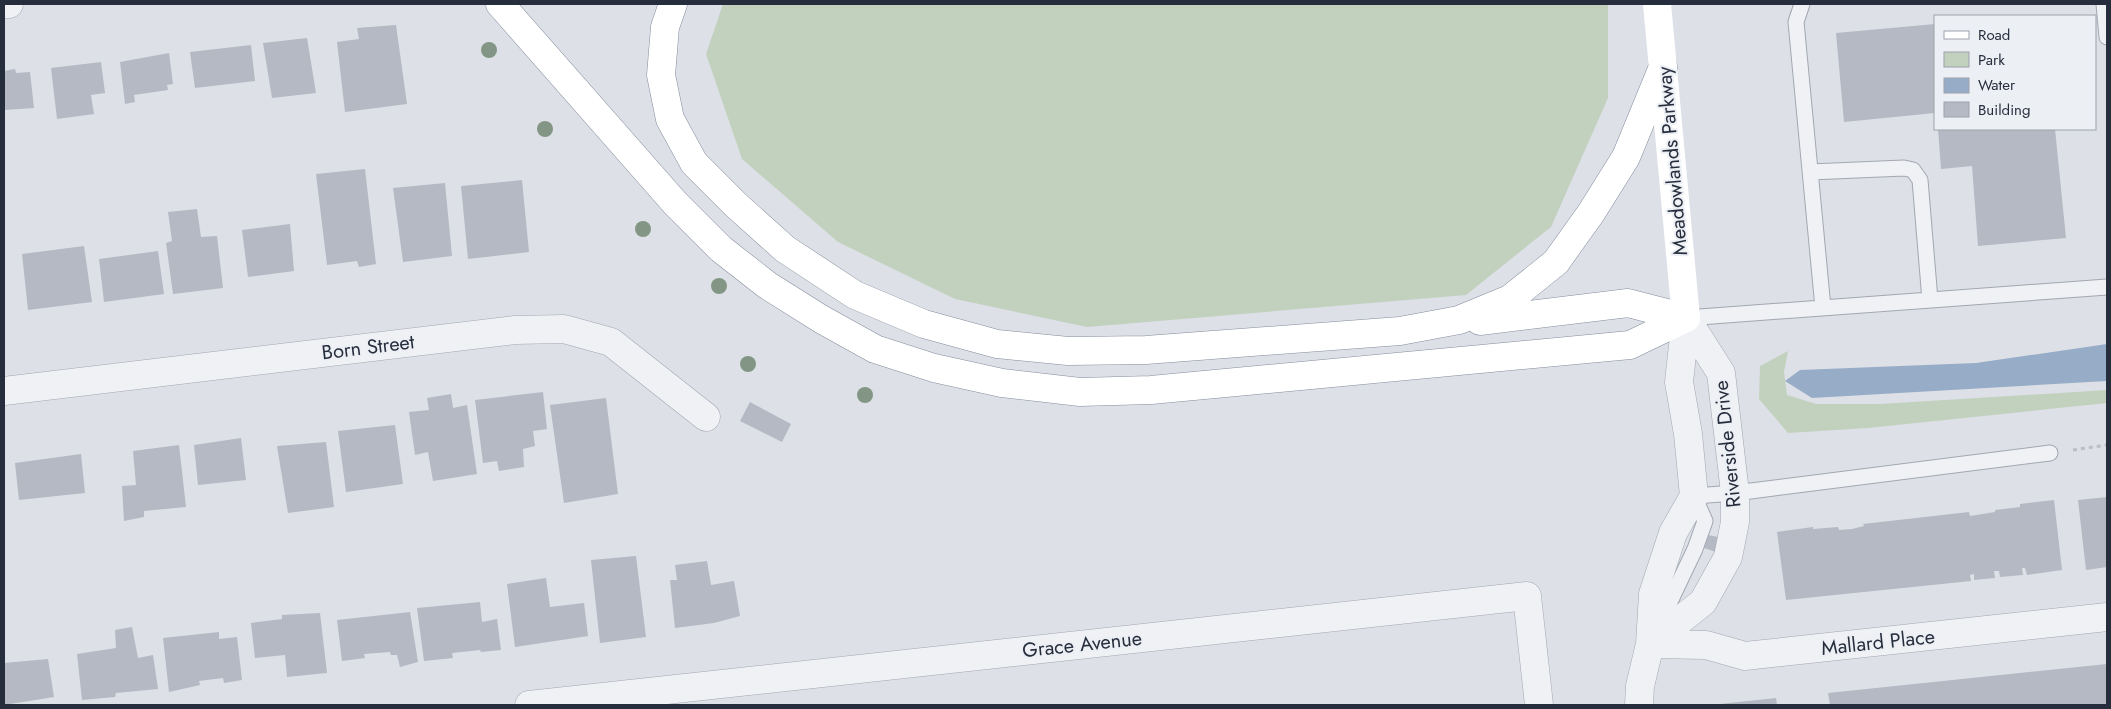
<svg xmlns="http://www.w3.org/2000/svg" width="2111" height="709" font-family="Jost,sans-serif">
<rect width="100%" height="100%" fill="#dde0e7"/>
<path fill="#c2d1be" d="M723,4H1608V98L1551,227L1466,295L1087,327L955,299L838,242L742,159L706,54Z
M1788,351L1784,372L1787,395L1816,404H1880L2107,390V403L1868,428L1788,433L1759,399L1760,366Z"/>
<path fill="#97acc7" d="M2107,344V381L1812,398L1785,381L1800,370L1976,363Z"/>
<path fill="#b4b9c3" d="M1935,24V113L1844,122L1836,33Z
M396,25L407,104L345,112L337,42L359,39L357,28Z
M307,38L316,93L272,98L263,43Z
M251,45L255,81L195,88L190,52Z
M169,53L173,84L167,85L168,90L134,95L135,102L125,104L120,62Z
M101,62L105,93L91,95L94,114L57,119L51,68Z
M15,69L16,73L30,72L34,108L4,110V71Z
M1938,129H2055L2066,238L1978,246L1972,166L1941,169Z
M365,169L376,264L359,267L357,261L327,265L316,174Z
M522,180L529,252L468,259L461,186Z
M445,183L452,256L403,262L393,188Z
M197,209L201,237L217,236L223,288L173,294L166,243L172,241L168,212Z
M290,224L294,271L248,277L242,230Z
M84,246L92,302L28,310L22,254Z
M158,251L164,294L104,302L99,259Z
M543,392L547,429L533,431L535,446L523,449L524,467L499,471L497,461L483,463L475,400Z
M451,394L453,408L467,405L477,474L433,481L428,452L415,455L409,412L429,410L427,398Z
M606,398L618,494L564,503L550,405Z
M750,402L791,424L782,442L740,421Z
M395,425L403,484L346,492L338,431Z
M241,438L246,480L198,485L194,445Z
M326,442L334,507L288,513L277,446Z
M179,445L186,507L144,511V517L124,521L122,486L136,485L133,451Z
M81,454L85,493L19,500L15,463Z
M2107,497V567L2086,570L2078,500Z
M2054,500L2062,570L2027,575L2025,568H2022L2023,575L2000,577L1999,571H1994L1995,578L1974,580V574L1970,575L1971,581L1786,600L1777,532L1813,527V529L1838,527L1839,530L1852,529L1864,526L1863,524L1969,512L1970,516L1995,512V510L2020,507V504Z
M1708,535L1723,538L1716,552L1704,548Z
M636,556L646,637L600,643L591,560Z
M707,561L711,585L734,581L740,616L714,623L675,628L670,580H677L675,565Z
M546,578L550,607L584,603L588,636L515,647L507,584Z
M480,602L482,622L497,619L501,650L481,652L480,650L452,653L453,658L424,661L417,608Z
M410,612L418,662L400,667L397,655H391L390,652L364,654L365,658L342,661L337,620Z
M320,613L327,673L287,677L285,655L255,658L251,623L282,619V615Z
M132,627L138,658L153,655L158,689L116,693L115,697L82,700L77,654L116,648L115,630Z
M219,632V639L237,637L242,680L224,683L223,678L199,681L200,685L169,692L163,638Z
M48,659L54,697L4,705V663Z
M2107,664V705H1830L1828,693Z
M1776,698L1777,705H1720V704Z"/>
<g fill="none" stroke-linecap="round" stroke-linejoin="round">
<g stroke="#a2a7b1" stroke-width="17">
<path id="lane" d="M1802,4L1796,22L1823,308
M2104,4L2107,37
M1810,172L1904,168L1913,170L1920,180L1930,300
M1686,318L2107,287
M1657,629L1695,549L1705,521L1694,496L1735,493L2050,453"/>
</g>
<g stroke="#a2a7b1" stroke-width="29">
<path id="street" d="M4,4H9
M4,391L515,330L564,329L611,342L706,417
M1650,644L1706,645L1745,656L2107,617
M1650,644L1703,602L1728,557L1735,522V493L1721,373L1686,318
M529,705L1527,596L1539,705
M1639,705L1640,686L1650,644L1653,594L1673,533L1694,496L1688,434L1679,382L1686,318"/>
</g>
<g stroke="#848d9d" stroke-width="29">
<path id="highway" d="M500,4L675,203L721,249L767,285L821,319L875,349L934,368L1002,383L1080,392L1151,390L1630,345L1686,318
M673,4L665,27L661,75L670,119L694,163L736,205L785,249L855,295L924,324L997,344L1068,351L1146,350L1400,331L1459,320L1510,299L1556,262L1591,213L1626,157L1663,67
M1480,321L1628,303L1686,318"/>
</g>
<path stroke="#bbbec5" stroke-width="3" stroke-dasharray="4 4" stroke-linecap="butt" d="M2073,450L2107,445"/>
<use href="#lane" stroke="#eff1f5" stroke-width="15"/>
<use href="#street" stroke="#eff1f5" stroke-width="28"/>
<path stroke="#fff" stroke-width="28" d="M1657,4L1686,318"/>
<use href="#highway" stroke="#fff" stroke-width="28"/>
</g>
<g fill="#839685">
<circle cx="489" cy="50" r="8"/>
<circle cx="545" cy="129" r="8"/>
<circle cx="643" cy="229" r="8"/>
<circle cx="719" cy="286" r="8"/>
<circle cx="748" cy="364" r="8"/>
<circle cx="865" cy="395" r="8"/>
</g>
<g text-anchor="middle" stroke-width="4" stroke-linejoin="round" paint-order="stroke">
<g font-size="20" fill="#262d3d" stroke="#eceff4">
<text transform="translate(1672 161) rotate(-95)" y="7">Meadowlands Parkway</text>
<text transform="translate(368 347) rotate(-7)" y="7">Born Street</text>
<text transform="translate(1727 444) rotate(-96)" y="7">Riverside Drive</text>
<text transform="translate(1878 642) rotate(-6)" y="7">Mallard Place</text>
<text transform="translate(1082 644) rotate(-6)" y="7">Grace Avenue</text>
</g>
</g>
<rect width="2111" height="709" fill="none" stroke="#262d3d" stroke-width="10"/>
<rect x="1934" y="15" width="162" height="115" fill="#eceff4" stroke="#9da1ab"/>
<rect x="1944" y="31" width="25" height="8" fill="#ffffff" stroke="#9da1ab"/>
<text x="1978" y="40" font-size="15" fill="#262d3d">Road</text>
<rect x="1944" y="52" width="25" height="15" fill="#c2d1be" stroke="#9da1ab"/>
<text x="1978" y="65" font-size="15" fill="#262d3d">Park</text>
<rect x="1944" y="78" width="25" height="15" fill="#97acc7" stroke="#9da1ab"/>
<text x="1978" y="90" font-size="15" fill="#262d3d">Water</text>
<rect x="1944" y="102" width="25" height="15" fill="#b4b9c3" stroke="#9da1ab"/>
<text x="1978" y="115" font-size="15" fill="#262d3d">Building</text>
</svg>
